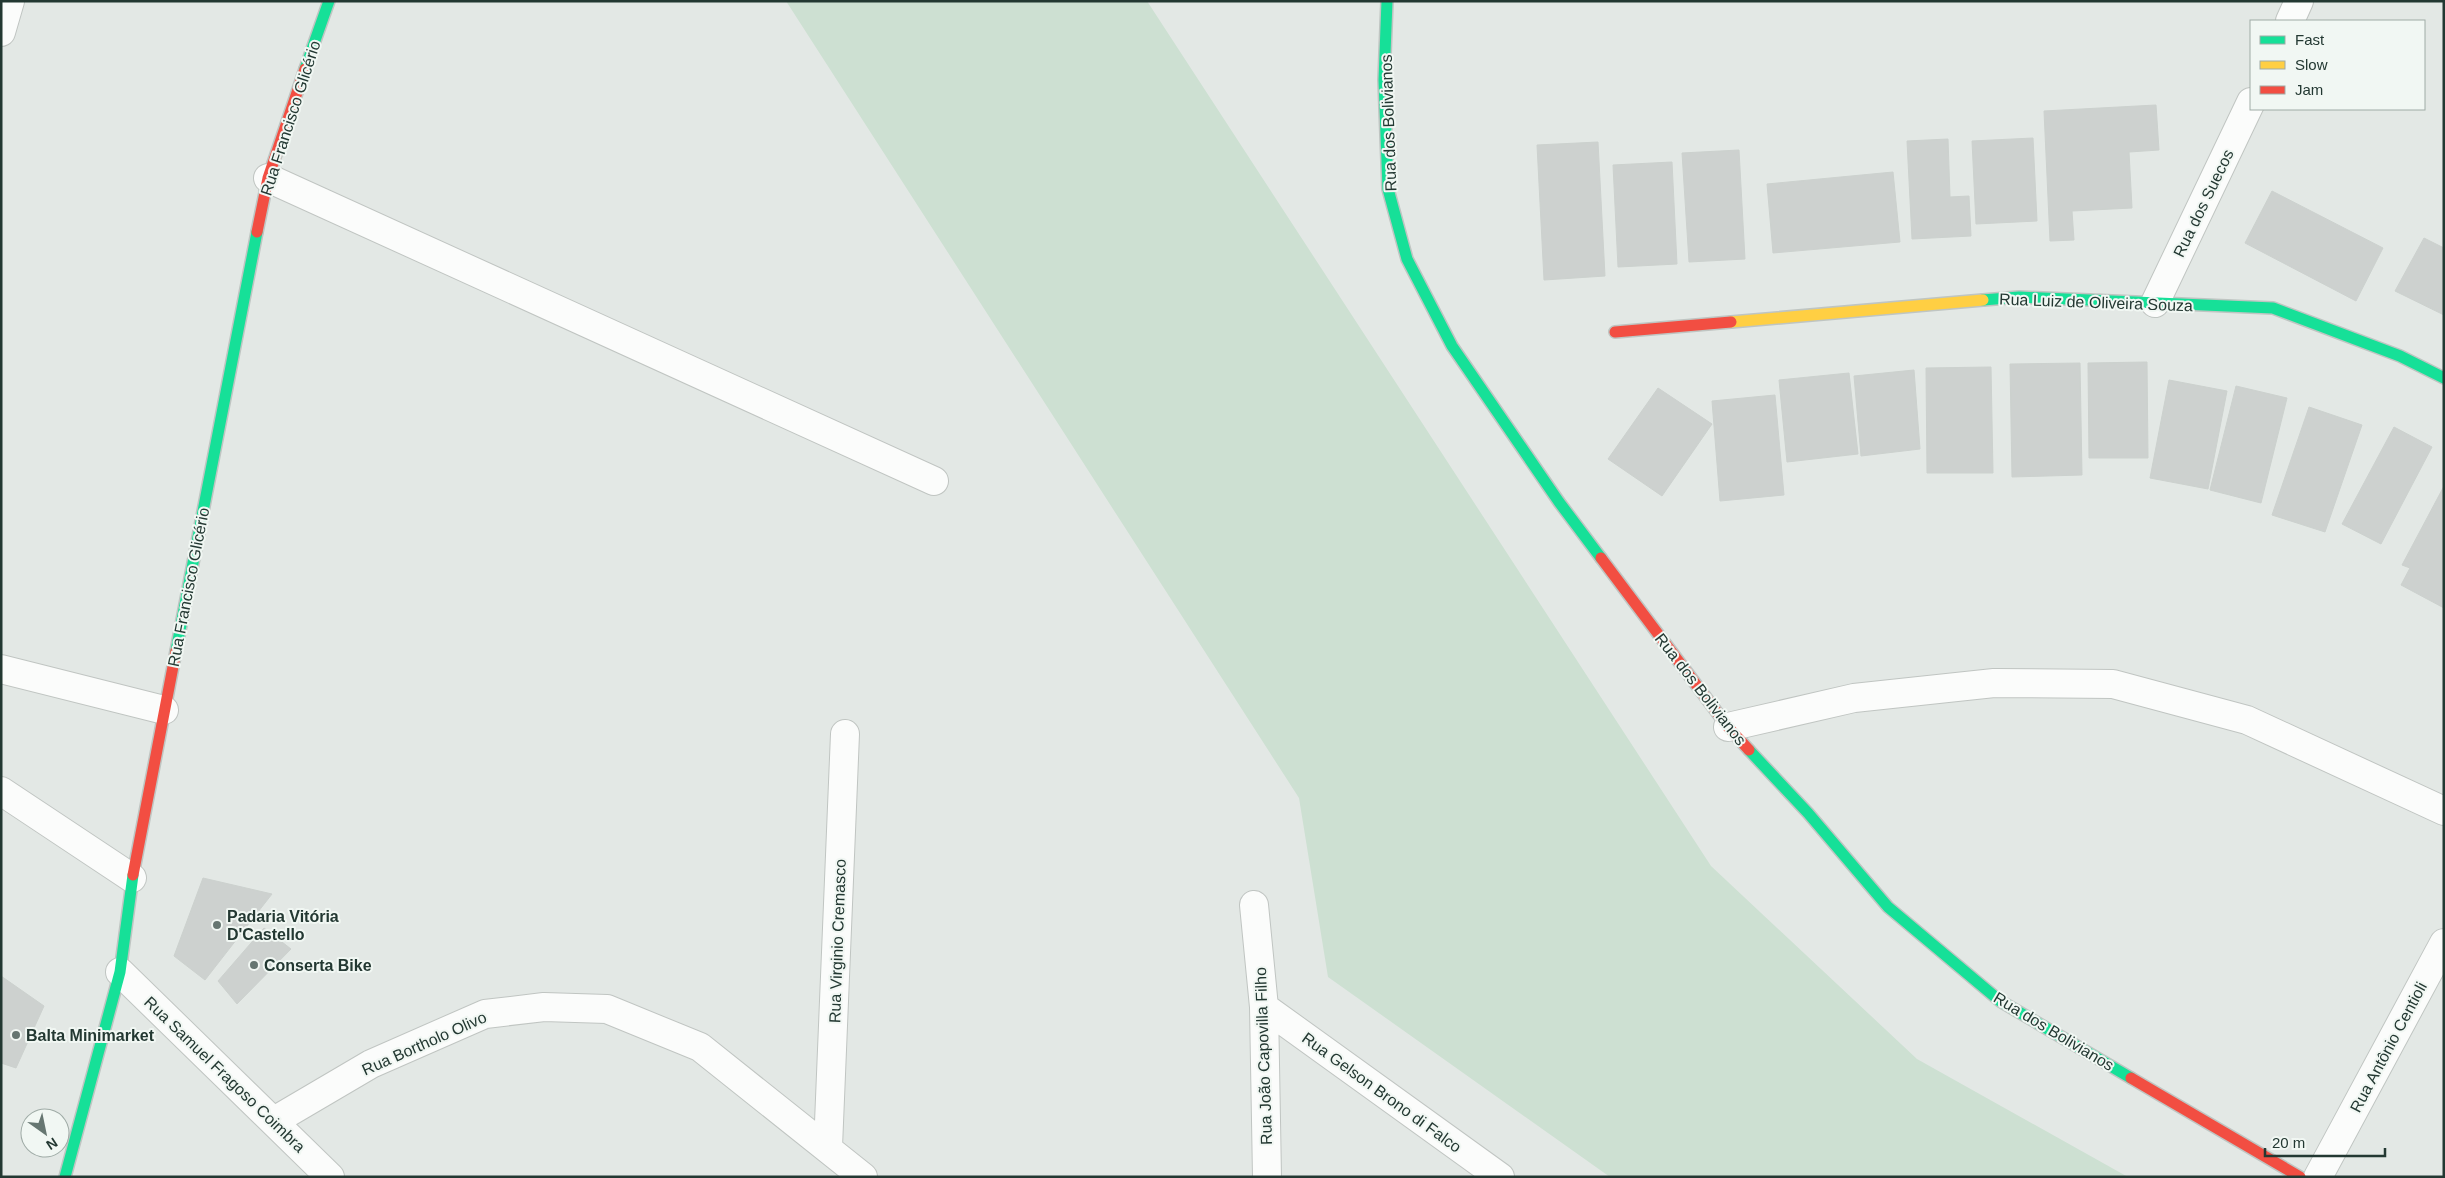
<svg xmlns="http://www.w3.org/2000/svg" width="2445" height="1178" font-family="Helvetica,sans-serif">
<rect width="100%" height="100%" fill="#e3e8e5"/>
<path fill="#cde0d2" d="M786,1H1147L1711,866L1917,1059L2128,1177H1610L1328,977L1299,798Z"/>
<path fill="#cdd1cf" stroke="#ccd1ce" d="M2156,105L2159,150L2129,152L2132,208L2072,211L2074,240L2050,241L2044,111Z
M2033,138L2037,221L1976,224L1972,141Z
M1948,139L1950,197L1969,196L1971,236L1912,239L1907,141Z
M1598,142L1605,276L1544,280L1537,145Z
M1739,150L1745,259L1689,262L1682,153Z
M1672,162L1677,264L1618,267L1613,165Z
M1893,172L1900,242L1773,253L1767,184Z
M2272,191L2383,248L2356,301L2245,243Z
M2424,238L2444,248V315L2395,291Z
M2147,362L2148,458H2089L2088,363Z
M2080,363L2082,475L2012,477L2010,364Z
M1991,367L1993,473H1927L1926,368Z
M1914,370L1920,449L1861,456L1854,376Z
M1849,373L1858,454L1787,462L1779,380Z
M2169,380L2227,391L2208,489L2150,478Z
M2236,386L2287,398L2261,503L2210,490Z
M1658,388L1712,424L1662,496L1608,459Z
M1775,395L1784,495L1720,501L1712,401Z
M2309,407L2362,425L2325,532L2272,515Z
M2394,427L2432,447L2381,544L2342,524Z
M2444,486V608L2401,585L2410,568L2402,565Z
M203,878L272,894L205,980L174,956Z
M264,928L291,949L237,1004L218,981Z
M1,976L44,1006L16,1068L1,1063Z"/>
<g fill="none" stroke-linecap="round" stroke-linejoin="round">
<g stroke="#c0c5c2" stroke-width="30">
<path id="street" d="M2290,21L2299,1
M1,32L10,1
M268,178L934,481
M2155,303L2251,102
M1,669L164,710
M1728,727L1854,698L1994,683L2113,684L2247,720L2444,811
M1,791L132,878
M1254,905L1264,1007L1267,1177
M120,972L330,1177
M1264,1007L1500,1177
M274,1121L371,1064L485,1014L544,1007L607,1009L700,1047L863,1177
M828,1147L845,734
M2318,1177L2444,943"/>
</g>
<g stroke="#bfc5c2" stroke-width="14">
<path id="fast" d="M1387,1L1384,80L1388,189L1407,259L1452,346L1559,502L1601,558
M305,69L329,1
M1983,300L2019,297L2273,308L2400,356L2444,378
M176,651L257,232
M1749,750L1808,813L1888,907L2000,1001L2131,1078
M65,1177L120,972L133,875"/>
</g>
<g stroke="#bfc5c2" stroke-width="14">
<path id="slow" d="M1731,322L1983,300"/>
</g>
<g stroke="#bfc5c2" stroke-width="14">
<path id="jam" d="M257,232L268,178L305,69
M1615,332L1731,322
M1601,558L1728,727L1749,750
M133,875L176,651
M2131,1078L2300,1177"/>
</g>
<use href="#street" stroke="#fbfcfb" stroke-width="28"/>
<use href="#fast" stroke="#16e098" stroke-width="11"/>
<use href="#slow" stroke="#ffcf43" stroke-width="11"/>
<use href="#jam" stroke="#f24e42" stroke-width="11"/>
</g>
<g fill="#667671" stroke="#f1f7f3" stroke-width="2">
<circle cx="217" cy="925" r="5"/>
<circle cx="254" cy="965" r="5"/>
<circle cx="16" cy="1035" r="5"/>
</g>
<g text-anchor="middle" stroke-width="4" stroke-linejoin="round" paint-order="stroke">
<g font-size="16" fill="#233832" stroke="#f1f7f3">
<text transform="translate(290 118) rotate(-72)" y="6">Rua Francisco Glicério</text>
<text transform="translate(1388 123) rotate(-92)" y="6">Rua dos Bolivianos</text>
<text transform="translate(2203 203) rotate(-64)" y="6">Rua dos Suecos</text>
<text transform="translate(2096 302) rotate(2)" y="6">Rua Luiz de Oliveira Souza</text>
<text transform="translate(188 587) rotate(-79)" y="6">Rua Francisco Glicério</text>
<text transform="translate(1701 689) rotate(52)" y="6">Rua dos Bolivianos</text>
<text transform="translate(837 941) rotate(-88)" y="6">Rua Virginio Cremasco</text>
<text transform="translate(2054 1031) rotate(31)" y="6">Rua dos Bolivianos</text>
<text transform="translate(424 1043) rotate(-24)" y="6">Rua Bortholo Olivo</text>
<text transform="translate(2388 1047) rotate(-62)" y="6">Rua Antônio Centioli</text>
<text transform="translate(1263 1056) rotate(-92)" y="6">Rua João Capovilla Filho</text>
<text transform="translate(225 1074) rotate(44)" y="6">Rua Samuel Fragoso Coimbra</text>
<text transform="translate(1382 1092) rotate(36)" y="6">Rua Gelson Brono di Falco</text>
</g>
<g font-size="16" font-weight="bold" fill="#233832" stroke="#f1f7f3" text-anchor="start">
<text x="227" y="922">Padaria Vitória<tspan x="227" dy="18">D'Castello</tspan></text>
<text x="264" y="971">Conserta Bike</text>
<text x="26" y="1041">Balta Minimarket</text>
</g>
</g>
<rect width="2445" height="1178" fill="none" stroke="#233832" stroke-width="5"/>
<rect x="2250" y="20" width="175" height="90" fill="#f1f7f3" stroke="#9faba6"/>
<rect x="2260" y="36" width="25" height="8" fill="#16e098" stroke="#9faba6"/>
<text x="2295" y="45" font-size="15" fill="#233832">Fast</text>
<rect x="2260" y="61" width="25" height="8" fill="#ffcf43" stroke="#9faba6"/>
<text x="2295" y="70" font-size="15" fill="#233832">Slow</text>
<rect x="2260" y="86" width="25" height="8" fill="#f24e42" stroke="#9faba6"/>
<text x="2295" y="95" font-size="15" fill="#233832">Jam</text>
<g transform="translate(45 1133) rotate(147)"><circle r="24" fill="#f1f7f3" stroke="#9faba6"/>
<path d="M0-4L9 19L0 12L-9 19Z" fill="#667671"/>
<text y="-8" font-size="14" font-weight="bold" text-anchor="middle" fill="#233832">N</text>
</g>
<path d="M2265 1148v8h120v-8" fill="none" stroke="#233832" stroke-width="2.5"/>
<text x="2272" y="1148" font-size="15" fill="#233832" stroke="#f1f7f3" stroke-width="4" paint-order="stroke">20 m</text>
</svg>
